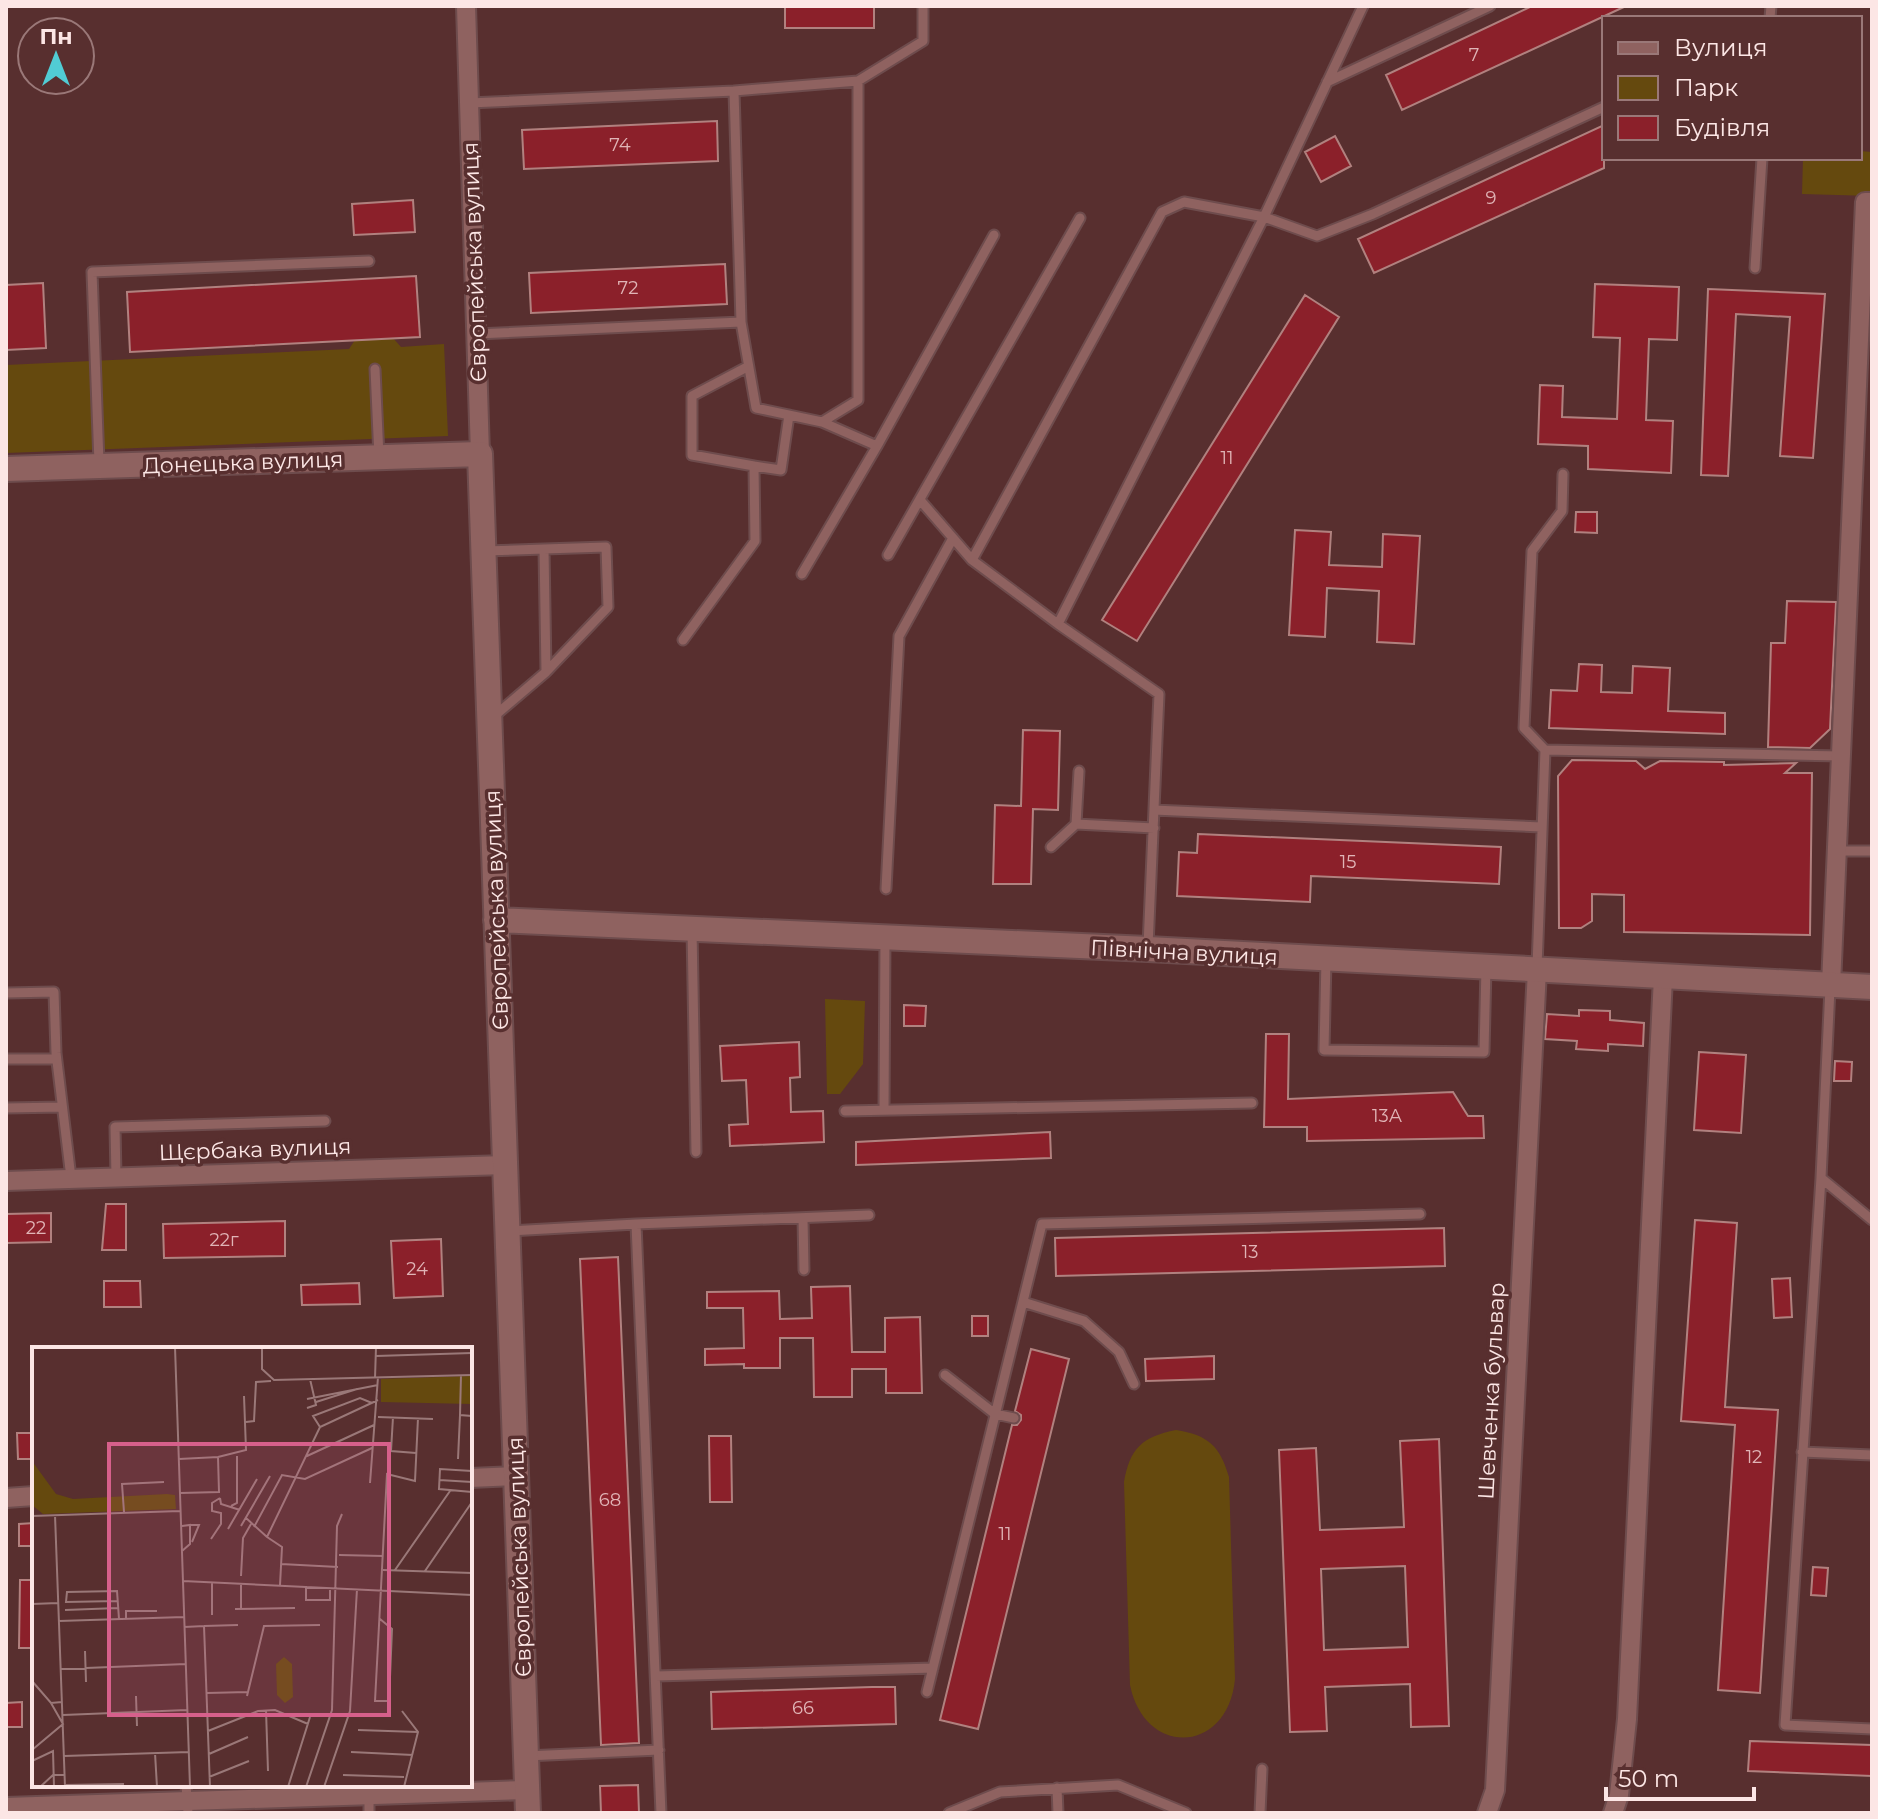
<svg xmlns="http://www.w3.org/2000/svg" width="1878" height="1819" font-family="Montserrat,sans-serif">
<rect width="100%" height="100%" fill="#582f2f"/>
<path fill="#65490e" d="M1860,151L1872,152V196L1802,194L1803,158H1860Z
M393,338L401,347L444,344L448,436L6,453V365L349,349L355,340Z
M825,999L865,1001L863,1064L840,1094H827Z
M1176,1430C1208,1435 1220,1446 1229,1477L1235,1679C1228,1754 1145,1758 1130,1685L1124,1482C1130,1448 1142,1437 1176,1430Z"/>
<path fill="#8b202a" stroke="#b1817f" stroke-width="2" fill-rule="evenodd" d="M785,6H874V28H785Z
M1532,6H1626L1402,110L1386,75Z
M717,121L718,161L524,169L522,130Z
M1604,125V168L1374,273L1358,239Z
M1335,136L1351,166L1321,182L1305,152Z
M413,200L415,232L354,235L352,204Z
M725,264L727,304L531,313L529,273Z
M416,276L420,337L130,352L127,292Z
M43,283L46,348L6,350V285Z
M1595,284L1679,287L1677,340L1649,339L1646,420L1673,421L1671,473L1588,469V446L1538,444L1540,385L1563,386L1562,417L1617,419L1620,338L1593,337Z
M1708,289L1825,294L1813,458L1780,456L1790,317L1736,314L1728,476L1701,475Z
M1305,295L1339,317L1137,641L1102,620Z
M1576,512H1597V533L1575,532Z
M1295,530L1331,532L1329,565L1382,567L1383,534L1420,536L1414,644L1377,642L1379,591L1327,588L1325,637L1289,635Z
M1787,601L1836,602L1830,729L1810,748L1768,747L1771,643H1785Z
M1579,664L1602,665L1601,692L1632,693L1633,666L1670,668L1668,711L1725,713V734L1549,728L1551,690L1577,691Z
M1023,730L1060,731L1058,810L1033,809L1031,884H993L995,805L1021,806Z
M1572,760L1636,761L1645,769L1660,761L1724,762V765L1796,763L1785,773H1812L1810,935L1624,932V895L1592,894V921L1581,928H1559L1558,776Z
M1198,834L1501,847L1499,884L1311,876L1310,902L1177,896L1179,852L1197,853Z
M904,1005L926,1006L925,1026H904Z
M1579,1010L1610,1011V1020L1644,1023L1643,1046L1608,1044V1051L1576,1049L1577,1041L1545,1039L1547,1014L1579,1016Z
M1266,1034H1289L1288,1099L1453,1092L1468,1116H1483L1484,1138L1307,1141V1127H1264Z
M799,1042L800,1077L790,1078L791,1112L823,1111L824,1142L730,1146L729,1125L748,1124L746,1080L722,1081L720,1046Z
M1699,1052L1746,1055L1741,1133L1694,1130Z
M1835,1061L1852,1062L1851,1081H1834Z
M1050,1132L1051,1158L856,1165V1142Z
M106,1204H126V1250H102Z
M51,1213V1242L6,1243V1214Z
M1695,1220L1737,1223L1725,1407L1778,1410L1760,1693L1718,1690L1735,1425L1681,1421Z
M285,1221V1256L164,1258L163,1224Z
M1444,1228L1445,1266L1056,1276L1055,1238Z
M441,1239L443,1296L394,1298L391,1241Z
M618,1257L639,1743L601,1745L580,1259Z
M1790,1278L1792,1317L1774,1318L1772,1279Z
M104,1281H140L141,1307H104Z
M359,1283L360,1304L302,1305L301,1285Z
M850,1286L852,1352H885V1318L920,1317L922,1393H886V1369H852V1397H814L813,1338H780V1368H744V1364L705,1365V1349L744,1348L743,1308H707V1292L779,1291L780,1319L812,1318L811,1287Z
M972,1316H988V1336H972Z
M1031,1349L1069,1359L978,1729L940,1720L1012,1425H1017L1021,1420V1415L1015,1411Z
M1214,1356V1379L1146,1381L1145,1359Z
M17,1433H34V1459H18Z
M709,1436H731L732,1502H710Z
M1439,1439L1449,1726L1411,1727L1410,1684L1325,1687L1327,1731L1290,1732L1279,1450L1316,1448L1320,1530L1404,1527L1400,1441ZM1405,1566L1408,1647L1324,1650L1321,1569Z
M34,1523V1546H19V1524Z
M1813,1567L1828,1568L1826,1596L1811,1595Z
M20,1580H34V1648H19Z
M872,1687H895L896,1724L712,1729L711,1692Z
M22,1702V1727H6V1703Z
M1750,1741L1872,1745V1776L1748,1771Z
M638,1785L639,1813H601L600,1786Z"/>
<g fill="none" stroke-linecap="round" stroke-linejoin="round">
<g stroke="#6e4c4d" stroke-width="13">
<path id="lane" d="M1770,18L1771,6
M1327,82L1490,6
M734,91L858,81L923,41V6
M469,103L734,91L741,322L477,334
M1755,268L1762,158
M741,322L756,408L822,422L877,446
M375,369L379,457
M822,422L858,400V81
M99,463L92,272L369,261
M754,466L781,470L789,415
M920,500L972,560L1058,624
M544,549L606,547L608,607L546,672
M484,551L544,549L546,672L492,718
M888,555L1080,218
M972,560L1162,212L1184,202L1264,217L1317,236L1373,214L1604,107
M802,574L877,446L994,235
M683,640L755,541L754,466L692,455V396L747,367
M1545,750L1841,756
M1079,771L1076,824L1154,828
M1154,810L1541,827
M1051,847L1076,824
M1837,851H1872
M886,889L899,636L953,538
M692,929L696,1152
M1148,946L1159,694L1058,624L1264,217L1363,6
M1326,959L1324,1050L1484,1052L1486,967
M1537,967L1545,750L1524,728L1532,551L1562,511L1563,474
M1830,988L1821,1178L1785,1725L1872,1729
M6,993L54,992L56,1053L71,1178
M6,1059H56
M6,1108L62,1107
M884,1110L885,938
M845,1111L1252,1103
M116,1177L115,1127L325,1121
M1821,1178L1872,1220
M803,1218L804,1270
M636,1224L869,1215
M509,1231L636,1224L661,1813
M1023,1302L1084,1321L1119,1352L1134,1384
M945,1375L995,1414L1014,1418
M1802,1452L1872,1455
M656,1676L933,1668
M927,1692L1042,1224L1420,1214
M526,1756L659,1750
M186,1785L188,1813
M1057,1788L1058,1813
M369,1795V1813
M949,1813L1000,1792L1118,1785L1186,1813
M1260,1813L1262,1769"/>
</g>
<g stroke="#6e4c4d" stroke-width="22">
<path id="street" d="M466,6L480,454
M1831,985L1865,202H1872
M6,1181L505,1165
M470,1478L516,1476
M6,1498L34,1496
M6,1807L527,1790
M1487,1813L1495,1790L1537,970
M1613,1813L1619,1795L1627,1719L1663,977"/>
</g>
<g stroke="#6e4c4d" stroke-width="28">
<path id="secondary" d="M6,469L480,454L528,1813
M496,920L1148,949L1872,987"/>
</g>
<use href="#lane" stroke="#8f6260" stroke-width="9"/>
<use href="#street" stroke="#8f6260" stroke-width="18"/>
<use href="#secondary" stroke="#8f6260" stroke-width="24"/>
</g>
<g text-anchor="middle" stroke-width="7" stroke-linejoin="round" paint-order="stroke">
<g font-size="18" fill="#e0b4b6">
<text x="1474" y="61">7</text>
<text x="620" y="151">74</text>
<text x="1491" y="204">9</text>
<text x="628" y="294">72</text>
<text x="1227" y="464">11</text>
<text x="1348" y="868">15</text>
<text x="1387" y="1122">13А</text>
<text x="36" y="1234">22</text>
<text x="224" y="1246">22г</text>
<text x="1250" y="1258">13</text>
<text x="417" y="1275">24</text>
<text x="1754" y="1463">12</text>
<text x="610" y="1506">68</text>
<text x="1005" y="1540">11</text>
<text x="803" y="1714">66</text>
</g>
<g font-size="22" fill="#fce6e5" stroke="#582f2f">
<text transform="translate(474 262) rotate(-92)" y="8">Європейська вулиця</text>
<text transform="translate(243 462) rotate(-2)" y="8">Донецька вулиця</text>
<text transform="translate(496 910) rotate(-92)" y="8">Європейська вулиця</text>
<text transform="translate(1184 952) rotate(3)" y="8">Північна вулиця</text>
<text transform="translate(255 1149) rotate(-2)" y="8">Щєрбака вулиця</text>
<text transform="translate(1491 1391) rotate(-87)" y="8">Шевченка бульвар</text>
<text transform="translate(519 1557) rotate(-92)" y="8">Європейська вулиця</text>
</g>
</g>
<g transform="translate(32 1347)">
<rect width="440" height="440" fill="#582f2f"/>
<path d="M440,29V57L349,55V32ZM0,114L24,147L41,152L135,147L143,148L144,162L11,167L0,158ZM252,310L260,317L261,350L253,356L245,348L244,317Z" fill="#65490e"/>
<path fill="none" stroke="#9a7878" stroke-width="2" d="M143,0L158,440M230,0V22L242,33L440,28M344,9L440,6M429,28L428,68L440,69M343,31L344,0M275,52L346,38M284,55L325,42M275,61L284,58L278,32M346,70L401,72M361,70L359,104L384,106M214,75L222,74L224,35L239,34M288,80L281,69L328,51L340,56M275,109L342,78M186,110L214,103L212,49M147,112L186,110L187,145L148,146M426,112L428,68M440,124L408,122L407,142L440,145M407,133L440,135M338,136L346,30M188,151L189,157L208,163M199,159L205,156V109M92,165L90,137L132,135M23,168L33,440M0,169L148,164M214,171L235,190M158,178H167L160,195M150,179L158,178V197L150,204M209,179L238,129M222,180L250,128L273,132L340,101M196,182L225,132M179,192L189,177V166L180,164V156L188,151M307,208L351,209M249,217L306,220M351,223L440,226M363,223L418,144M393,224L440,155M209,229L211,191L219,177M151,234L440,248M180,235V268M248,238L250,200L235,190L288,80L346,53M274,239V253H298V241M85,254L34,255L35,245L85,244L87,272M0,257L26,256M203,262L263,261M209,262V236M33,263L86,261M94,272V264H125M348,272L360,282L357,354H343L355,127L383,134L386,71M27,274L152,270M172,279L206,278M152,280L172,279L178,440M77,302L78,335M53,304L54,335M29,322L154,317M0,334L19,356L30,355M175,346L216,345M104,349L105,379M215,349L232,279L288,278M234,363L236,424M370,364L386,385L372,440M31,368L155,363M326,383L386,385M176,384L226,364L243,363L276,377M0,403L31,377L19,356M319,405L381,408M123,406L125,440M177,407L216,390M32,409L157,405M0,414L21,404L22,440M311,428L372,430M177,430L217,414M33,438L92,437M8,440L21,428H33M256,440L278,370M274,440L300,363L305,179L310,167M292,440L318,364L325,242"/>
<path fill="#d6608b" fill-opacity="0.15" stroke="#d6608b" stroke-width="4" d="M77,97H357V368H77Z"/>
<rect width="440" height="440" fill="none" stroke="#fce6e5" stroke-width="4"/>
</g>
<rect width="1878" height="1819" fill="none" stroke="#fce6e5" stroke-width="16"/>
<rect x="1602" y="16" width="260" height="144" fill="#582f2f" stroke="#9a7878" stroke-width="2"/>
<rect x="1618" y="42" width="40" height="12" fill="#8f6260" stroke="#9a7878" stroke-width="2"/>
<text x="1674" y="56" font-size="24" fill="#fce6e5">Вулиця</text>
<rect x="1618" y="76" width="40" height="24" fill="#65490e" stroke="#9a7878" stroke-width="2"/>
<text x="1674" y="96" font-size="24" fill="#fce6e5">Парк</text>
<rect x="1618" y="116" width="40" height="24" fill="#8b202a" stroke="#9a7878" stroke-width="2"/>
<text x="1674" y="136" font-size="24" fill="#fce6e5">Будівля</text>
<g transform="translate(56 56)"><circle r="38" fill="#582f2f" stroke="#9a7878" stroke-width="2"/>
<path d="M0-6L14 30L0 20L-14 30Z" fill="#51ccd4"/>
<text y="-12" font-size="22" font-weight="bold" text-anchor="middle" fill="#fce6e5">Пн</text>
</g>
<path d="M1606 1787v12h148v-12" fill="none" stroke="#fce6e5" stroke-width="4"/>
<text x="1618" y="1787" font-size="24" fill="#fce6e5" stroke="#582f2f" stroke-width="6" paint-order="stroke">50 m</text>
</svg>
